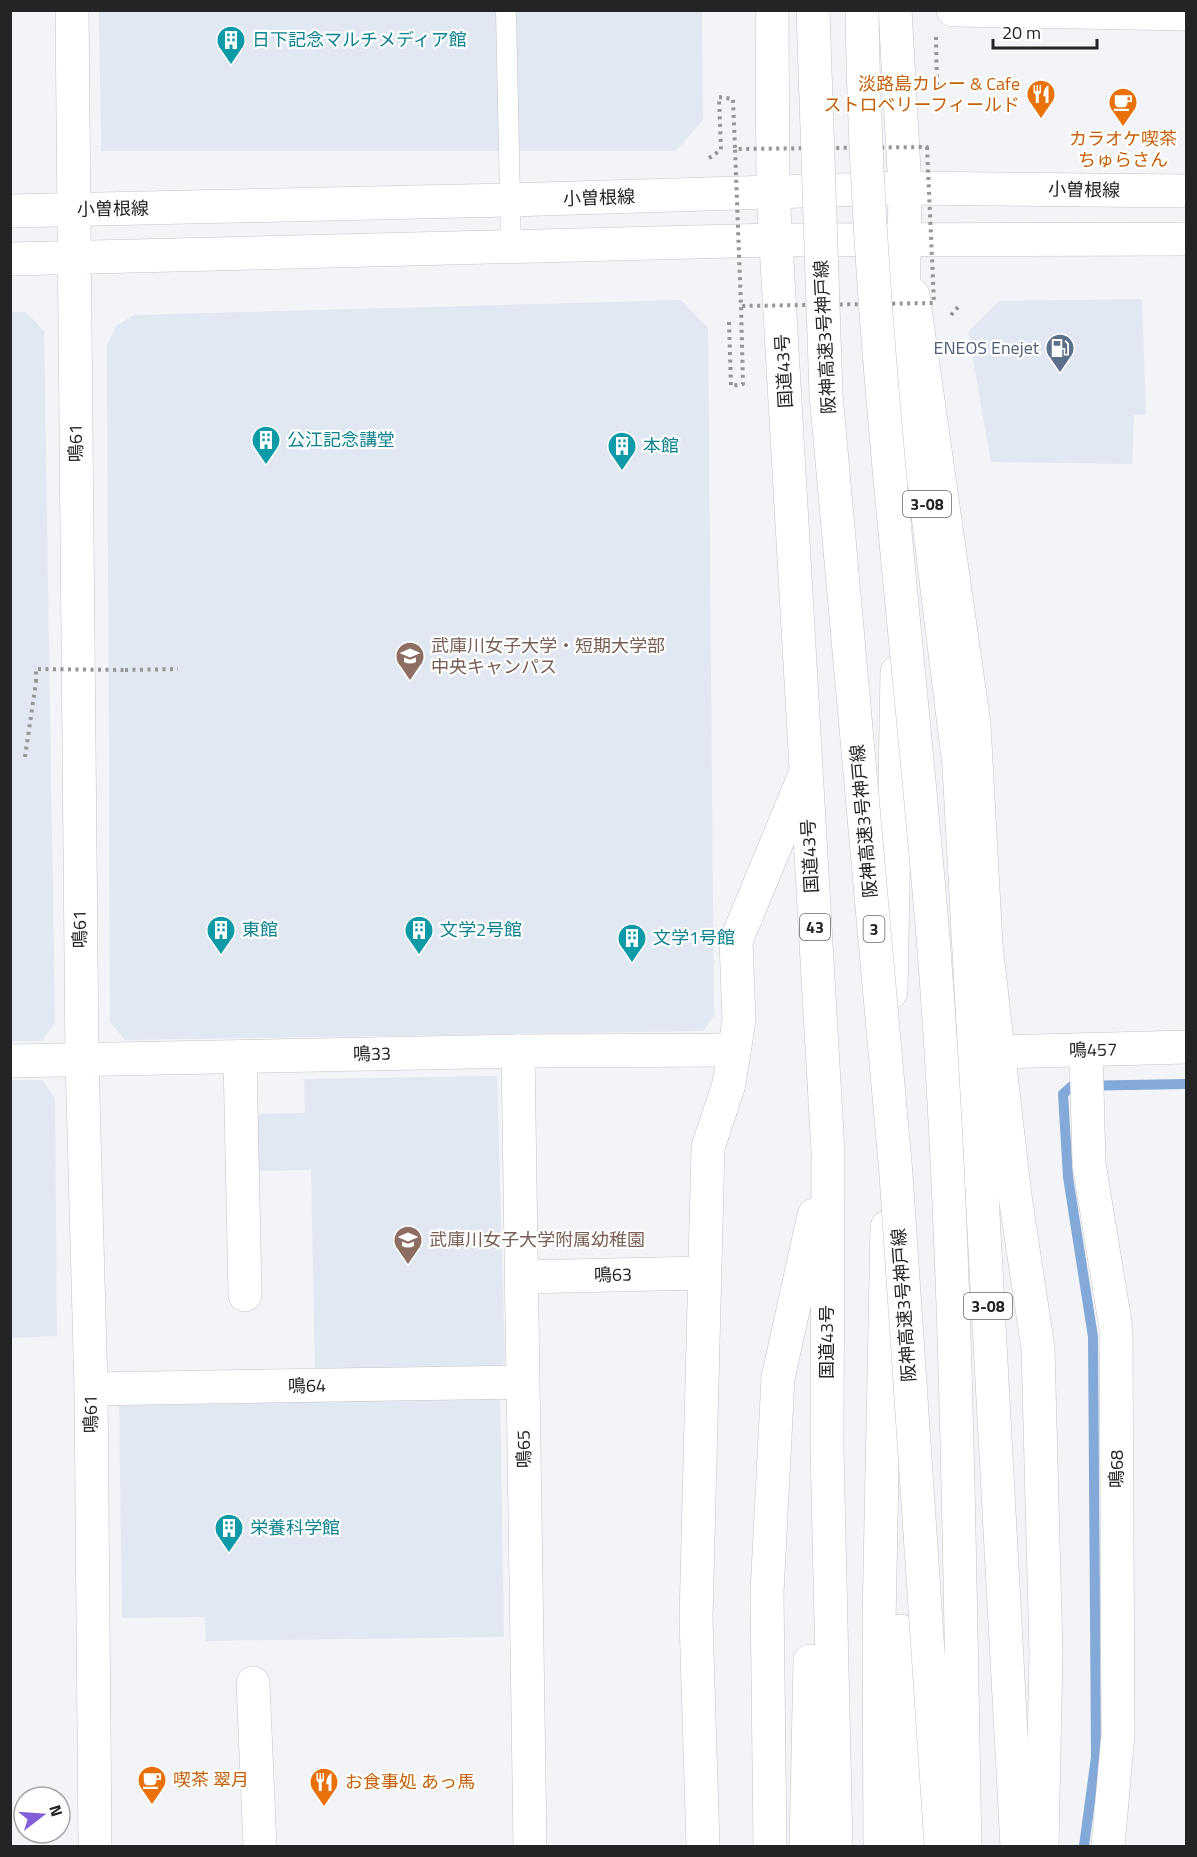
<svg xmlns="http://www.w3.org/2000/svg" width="1197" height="1857" font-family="'Titillium Web','Noto Sans JP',sans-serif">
<rect width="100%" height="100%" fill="#f3f4f7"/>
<path fill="#e2e8f1" d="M99,11H702L703,120L676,151H101Z
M1142,299L1146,414L1134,415L1132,464L991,462L968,332L999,301Z
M681,300L708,328L714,1016L703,1031L125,1040L110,1022L107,345L116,326L134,315Z
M11,312H26L44,331L55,1023L42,1041H10Z
M497,1076L505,1362L494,1372H315L311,1170L252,1171L251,1114L305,1113L304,1079Z
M10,1080H42L55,1098L57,1336L11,1338Z
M500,1395L504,1637L206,1641L205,1617L122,1618L119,1400Z"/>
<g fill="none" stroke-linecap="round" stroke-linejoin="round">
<path stroke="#83a9d9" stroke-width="10" d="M1084,1846L1096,1757L1093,1337L1068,1177L1063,1094L1072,1086L1186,1084"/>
<g stroke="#c2c3c6" stroke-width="21">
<path id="lane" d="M506,10L511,248"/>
</g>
<g stroke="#c2c3c6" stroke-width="34">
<path id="street" d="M953,10L1186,14
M913,295L974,724L986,945L1015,1196L1038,1348L1046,1653L1042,1846
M1086,1050L1089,1164L1116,1328L1118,1734L1108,1846
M518,1051L530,1846
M240,1057L245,1295
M521,1277L704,1273
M91,1389L523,1382
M253,1683L260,1846
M703,1846L696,1619L708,1147L729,1084L739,1020L736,941L806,772"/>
</g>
<g stroke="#c2c3c6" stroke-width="34">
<path id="secondary" d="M72,10L82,1059L91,1389L95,1846
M10,211L509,200L905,188L1186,191
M10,259L777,240L1186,239
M999,1052L1186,1047
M10,1061L518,1051L734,1050"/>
</g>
<g stroke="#c2c3c6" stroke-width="34">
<path id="highway" d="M772,10L773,192L828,1152L827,1447L836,1846
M895,10L905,188L901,470
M920,430L926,499L959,766L1017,1846
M891,992L897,672
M901,1631L911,1846
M770,1846L767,1593L778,1378L814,1215
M806,1846L810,1661
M880,1846L879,1621L887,1227"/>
</g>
<path stroke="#959698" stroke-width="4" stroke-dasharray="3 4.5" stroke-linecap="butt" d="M936,37L937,90
M709,158L721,150L719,97L733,99L735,149
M951,315L960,305
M729,322L731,386L743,384L741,306
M125,670L178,669
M25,757L36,682"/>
<use href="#lane" stroke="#fff" stroke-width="20"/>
<use href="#street" stroke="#fff" stroke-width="33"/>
<use href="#secondary" stroke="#fff" stroke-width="33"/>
<use href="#highway" stroke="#fff" stroke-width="33"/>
<g stroke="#c2c3c6" stroke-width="34" stroke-linecap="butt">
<path id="highway-bridge" d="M813,10L826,394L896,1174L941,1846
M862,10C866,325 909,637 934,950C957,1249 959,1548 965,1846"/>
</g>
<path stroke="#959698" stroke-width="4" stroke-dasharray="3 4.5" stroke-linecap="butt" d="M927,147L934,303L741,306L735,149Z
M36,682V669L125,670"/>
<use href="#highway-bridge" stroke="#fff" stroke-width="33"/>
</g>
<defs>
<g id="building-pin" transform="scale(1.5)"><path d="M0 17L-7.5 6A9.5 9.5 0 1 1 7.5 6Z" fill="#0f9aa8" stroke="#fff"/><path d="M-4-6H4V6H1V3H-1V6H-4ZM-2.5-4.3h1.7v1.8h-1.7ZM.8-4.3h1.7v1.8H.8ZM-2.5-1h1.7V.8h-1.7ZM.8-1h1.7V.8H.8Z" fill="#fff"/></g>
<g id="restaurant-pin" transform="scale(1.5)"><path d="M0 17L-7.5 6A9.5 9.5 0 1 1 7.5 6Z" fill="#e8710a" stroke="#fff"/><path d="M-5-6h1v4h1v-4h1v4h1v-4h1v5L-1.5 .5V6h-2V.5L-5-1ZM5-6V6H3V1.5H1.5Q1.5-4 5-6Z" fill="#fff"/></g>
<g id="cafe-pin" transform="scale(1.5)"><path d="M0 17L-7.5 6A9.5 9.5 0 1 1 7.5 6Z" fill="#e8710a" stroke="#fff"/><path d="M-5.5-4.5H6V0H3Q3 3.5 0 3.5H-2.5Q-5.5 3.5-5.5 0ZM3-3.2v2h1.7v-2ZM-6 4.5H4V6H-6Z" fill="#fff"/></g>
<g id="fuel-pin" transform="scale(1.5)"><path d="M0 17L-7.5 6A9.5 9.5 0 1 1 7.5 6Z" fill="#5c6f8a" stroke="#fff"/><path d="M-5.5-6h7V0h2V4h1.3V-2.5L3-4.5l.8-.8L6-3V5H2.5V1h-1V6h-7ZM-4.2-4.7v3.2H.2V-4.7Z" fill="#fff"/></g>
<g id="university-pin" transform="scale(1.5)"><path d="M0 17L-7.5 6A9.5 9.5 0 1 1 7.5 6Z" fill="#8d6e63" stroke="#fff"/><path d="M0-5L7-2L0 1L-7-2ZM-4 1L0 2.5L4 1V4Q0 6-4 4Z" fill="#fff"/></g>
<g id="school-pin" transform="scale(1.5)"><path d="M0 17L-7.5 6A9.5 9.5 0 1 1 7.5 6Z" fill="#8d6e63" stroke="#fff"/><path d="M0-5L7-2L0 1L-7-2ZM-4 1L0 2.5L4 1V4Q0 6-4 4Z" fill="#fff"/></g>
</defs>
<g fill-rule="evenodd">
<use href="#building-pin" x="231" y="40"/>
<use href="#restaurant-pin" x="1041" y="94"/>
<use href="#cafe-pin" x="1123" y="102"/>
<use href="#fuel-pin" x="1060" y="348"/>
<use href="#building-pin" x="266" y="440"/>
<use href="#building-pin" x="622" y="446"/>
<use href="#university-pin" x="410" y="656"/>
<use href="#building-pin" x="221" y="930"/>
<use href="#building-pin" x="419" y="930"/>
<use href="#building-pin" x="632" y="938"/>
<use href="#school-pin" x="408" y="1240"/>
<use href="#building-pin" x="229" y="1528"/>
<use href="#cafe-pin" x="152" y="1780"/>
<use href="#restaurant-pin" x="324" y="1782"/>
</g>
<g text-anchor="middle" stroke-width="4.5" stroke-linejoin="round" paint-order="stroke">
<g fill="#fff" stroke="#666" stroke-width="1.5">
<rect x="903" y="491" width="48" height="26" rx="4.5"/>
<rect x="800" y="914" width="30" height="26" rx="4.5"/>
<rect x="863.5" y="916" width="21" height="26" rx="4.5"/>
<rect x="964" y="1293" width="48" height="26" rx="4.5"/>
</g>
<g font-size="16" font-weight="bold" fill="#242425">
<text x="927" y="510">3-08</text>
<text x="815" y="933">43</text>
<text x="874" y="935">3</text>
<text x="988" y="1312">3-08</text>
</g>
<g font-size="18" fill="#0d838f" stroke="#fff" text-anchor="start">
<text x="252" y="46">日下記念マルチメディア館</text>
<text x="287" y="446">公江記念講堂</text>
<text x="643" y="452">本館</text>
<text x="242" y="936">東館</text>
<text x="440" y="936">文学2号館</text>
<text x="653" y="944">文学1号館</text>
<text x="250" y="1534">栄養科学館</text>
</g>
<g font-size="18" fill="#c56008" stroke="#fff" text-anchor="start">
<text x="1020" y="90" text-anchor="end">淡路島カレー &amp; Cafe<tspan x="1020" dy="21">ストロベリーフィールド</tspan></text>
<text x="1123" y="145" text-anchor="middle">カラオケ喫茶<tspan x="1123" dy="21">ちゅらさん</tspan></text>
<text x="173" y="1786">喫茶 翠月</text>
<text x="345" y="1788">お食事処 あっ馬</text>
</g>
<g font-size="18" fill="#242425" stroke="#fff">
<text transform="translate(1084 190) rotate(1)" y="6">小曽根線</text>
<text transform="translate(599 198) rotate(-2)" y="6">小曽根線</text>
<text transform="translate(113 209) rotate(-1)" y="6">小曽根線</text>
<text transform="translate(825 337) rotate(-93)" y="6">阪神高速3号神戸線</text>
<text transform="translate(784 371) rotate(-93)" y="6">国道43号</text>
<text transform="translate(76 443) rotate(-91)" y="6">鳴61</text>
<text transform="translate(864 821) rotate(-95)" y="6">阪神高速3号神戸線</text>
<text transform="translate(810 856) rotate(-93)" y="6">国道43号</text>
<text transform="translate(80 929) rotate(-91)" y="6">鳴61</text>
<text transform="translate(1093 1050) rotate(-1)" y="6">鳴457</text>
<text transform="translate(372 1054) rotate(-1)" y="6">鳴33</text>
<text transform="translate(613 1275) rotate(-1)" y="6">鳴63</text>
<text transform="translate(904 1305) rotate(-94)" y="6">阪神高速3号神戸線</text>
<text transform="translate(827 1342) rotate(-90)" y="6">国道43号</text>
<text transform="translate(307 1386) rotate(-1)" y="6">鳴64</text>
<text transform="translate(91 1414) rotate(-91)" y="6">鳴61</text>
<text transform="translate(524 1449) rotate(-91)" y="6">鳴65</text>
<text transform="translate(1117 1469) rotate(-90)" y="6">鳴68</text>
</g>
<g font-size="18" fill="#4e5e75" stroke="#fff" text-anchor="end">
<text x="1039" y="354">ENEOS Enejet</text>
</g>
<g font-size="18" fill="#785e54" stroke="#fff" text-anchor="start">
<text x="431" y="652">武庫川女子大学・短期大学部<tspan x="431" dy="21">中央キャンパス</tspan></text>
<text x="429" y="1246">武庫川女子大学附属幼稚園</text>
</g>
</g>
<rect width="1197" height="1857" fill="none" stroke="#242425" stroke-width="24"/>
<g transform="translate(42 1815) rotate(73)"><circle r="28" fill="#ffffff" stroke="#a7a7a8" stroke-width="1.5"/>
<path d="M0-4.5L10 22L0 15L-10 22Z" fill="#825ed8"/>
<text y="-9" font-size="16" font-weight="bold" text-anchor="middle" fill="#242425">N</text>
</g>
<path d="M993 39v9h104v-9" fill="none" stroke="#242425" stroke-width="3"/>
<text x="1002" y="39" font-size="18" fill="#242425" stroke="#ffffff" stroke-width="4.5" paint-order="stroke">20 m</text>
</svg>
